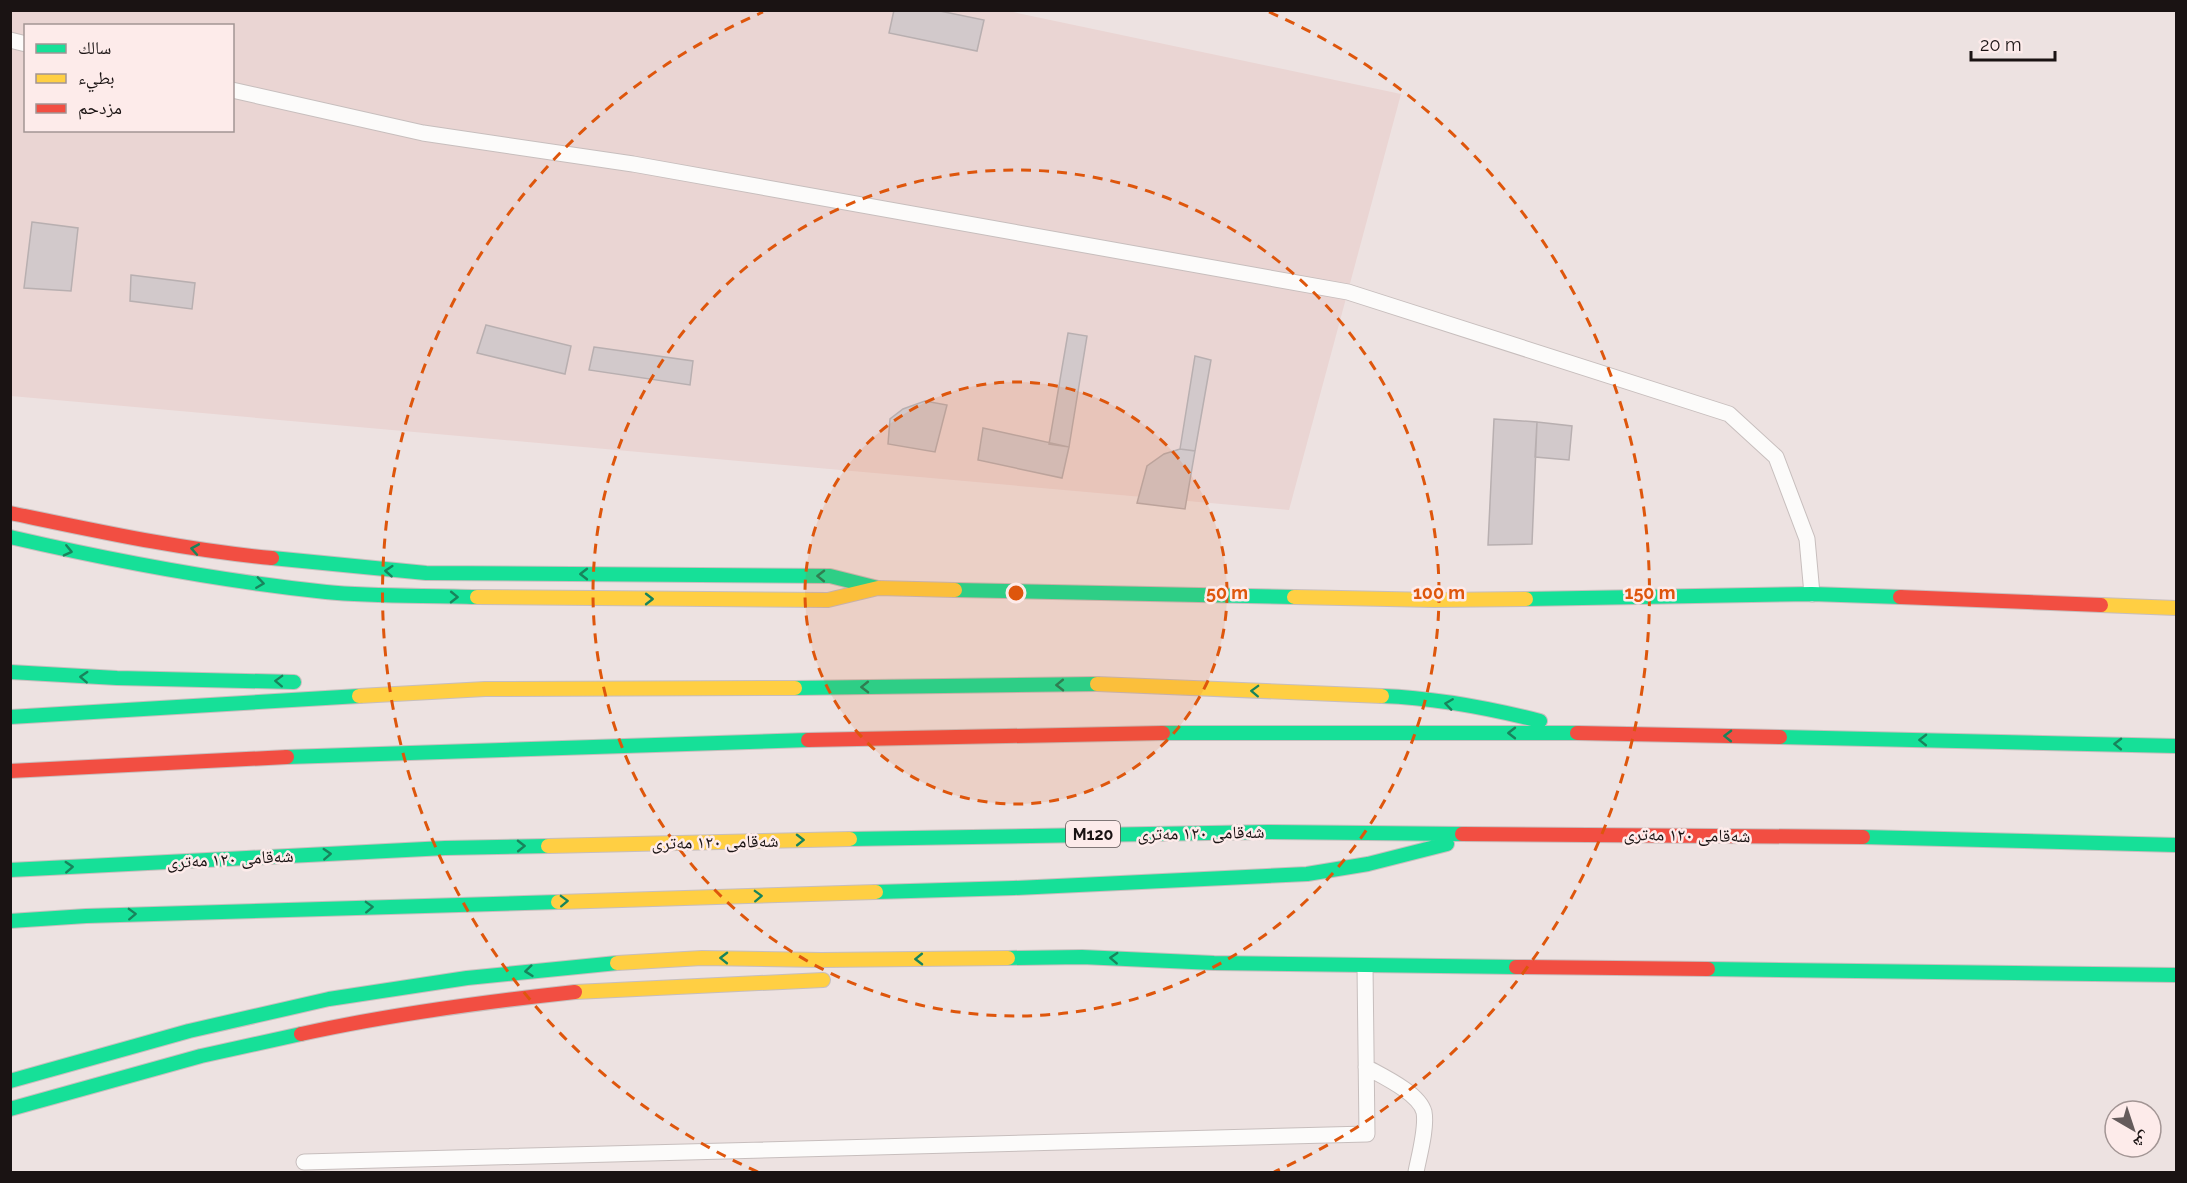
<svg xmlns="http://www.w3.org/2000/svg" width="2187" height="1183" font-family="Raleway,'Noto Naskh Arabic',sans-serif">
<rect width="100%" height="100%" fill="#ede2e1"/>
<path fill="#ead5d3" fill-rule="evenodd" d="M10,11H1008L1401,94L1289,510L11,396ZM26,26H232V130H26Z"/>
<path fill="#d2c9cb" stroke="#b8afb0" stroke-width="1.5" d="M894,10H935L984,20L977,51L889,33Z
M32,222L78,228L71,291L24,288Z
M131,275L195,283L192,309L130,301Z
M486,325L571,346L565,374L477,353Z
M1068,333L1087,336L1069,447L1049,444Z
M594,347L693,361L690,385L589,370Z
M1195,356L1211,360L1195,451L1180,449Z
M925,401L947,405L935,452L888,444L890,419L903,409Z
M1494,419L1537,422L1532,544L1488,545Z
M1537,422L1572,426L1569,460L1535,457Z
M983,428L1069,447L1062,478L978,460Z
M1180,449L1195,451L1185,509L1137,503L1147,466L1164,454Z"/>
<g fill="none" stroke-linecap="round" stroke-linejoin="round">
<g stroke="#c7bebd" stroke-width="17">
<path id="lane" d="M10,40L26,44
M232,90L423,133L633,164L1348,292L1729,414L1776,457L1807,539L1812,594
M1366,1067C1382,1076 1419,1093 1424,1112C1427,1128 1419,1156 1416,1172
M304,1162L1367,1134L1365,966"/>
</g>
<g stroke="#c7bebd" stroke-width="16">
<path id="fast" d="M10,537C114,561 220,581 326,592C376,597 427,595 477,597
M272,558L426,573L830,576L878,588
M955,590L1294,597
M1526,599L1812,594L1900,597
M10,672L117,678L294,682
M795,688L1097,684
M1382,696C1435,698 1489,708 1540,721
M10,717L359,696
M1163,733H1577
M1780,737L2176,746
M287,757L808,740
M1863,837L2176,845
M850,839L1268,832L1462,834
M10,870L445,848L548,846
M876,892L1014,888L1307,874L1368,864L1447,844
M10,921L86,916L558,902
M1008,958L1082,957L1214,963L1516,967
M1708,969L2176,975
M10,1081L189,1031L329,999L467,978L617,963
M10,1109L201,1056L301,1034"/>
</g>
<g stroke="#c7bebd" stroke-width="16">
<path id="slow" d="M477,597L828,600L878,588L955,590
M1294,597L1434,600L1526,599
M2101,605L2176,608
M1097,684L1382,696
M359,696L485,689L795,688
M548,846L850,839
M558,902L876,892
M617,963L702,958L822,960L1008,958
M575,992L823,980"/>
</g>
<g stroke="#c7bebd" stroke-width="16">
<path id="jam" d="M10,513C97,531 183,550 272,558
M1900,597L2101,605
M1577,733L1780,737
M808,740L1163,733
M10,771L287,757
M1462,834L1863,837
M1516,967L1708,969
M301,1034C391,1014 483,1002 575,992"/>
</g>
<use href="#lane" stroke="#fcfbfa" stroke-width="15"/>
<use href="#fast" stroke="#16e098" stroke-width="14"/>
<use href="#slow" stroke="#ffcf43" stroke-width="14"/>
<use href="#jam" stroke="#f24e42" stroke-width="14"/>
</g>
<defs><path id="oneway-chevron" d="M-2-3.5L2.5 0L-2 3.5" fill="none" stroke-width="1.6" stroke-linecap="round" stroke-linejoin="round" transform="scale(1.5)"/></defs>
<g stroke="#18845c">
<use href="#oneway-chevron" transform="translate(195 549) rotate(-170)"/>
<use href="#oneway-chevron" transform="translate(68 551) rotate(13)"/>
<use href="#oneway-chevron" transform="translate(389 571) rotate(-176)"/>
<use href="#oneway-chevron" transform="translate(584 574) rotate(-180)"/>
<use href="#oneway-chevron" transform="translate(821 576) rotate(-179)"/>
<use href="#oneway-chevron" transform="translate(260 583) rotate(8)"/>
<use href="#oneway-chevron" transform="translate(454 597) rotate(1)"/>
<use href="#oneway-chevron" transform="translate(649 599)"/>
<use href="#oneway-chevron" transform="translate(84 677) rotate(-177)"/>
<use href="#oneway-chevron" transform="translate(279 681) rotate(-178)"/>
<use href="#oneway-chevron" transform="translate(1060 685) rotate(179)"/>
<use href="#oneway-chevron" transform="translate(865 687) rotate(179)"/>
<use href="#oneway-chevron" transform="translate(1255 691) rotate(-178)"/>
<use href="#oneway-chevron" transform="translate(1449 704) rotate(-172)"/>
<use href="#oneway-chevron" transform="translate(1512 733) rotate(-180)"/>
<use href="#oneway-chevron" transform="translate(1728 736) rotate(-179)"/>
<use href="#oneway-chevron" transform="translate(1923 740) rotate(-179)"/>
<use href="#oneway-chevron" transform="translate(2118 744) rotate(-179)"/>
<use href="#oneway-chevron" transform="translate(800 840) rotate(-1)"/>
<use href="#oneway-chevron" transform="translate(521 846) rotate(-1)"/>
<use href="#oneway-chevron" transform="translate(327 854) rotate(-3)"/>
<use href="#oneway-chevron" transform="translate(69 867) rotate(-3)"/>
<use href="#oneway-chevron" transform="translate(758 896) rotate(-2)"/>
<use href="#oneway-chevron" transform="translate(564 901) rotate(-2)"/>
<use href="#oneway-chevron" transform="translate(369 907) rotate(-2)"/>
<use href="#oneway-chevron" transform="translate(132 914) rotate(-2)"/>
<use href="#oneway-chevron" transform="translate(724 958) rotate(-179)"/>
<use href="#oneway-chevron" transform="translate(1114 958) rotate(-177)"/>
<use href="#oneway-chevron" transform="translate(919 959) rotate(179)"/>
<use href="#oneway-chevron" transform="translate(529 971) rotate(174)"/>
</g>
<circle cx="1016" cy="593" r="211" fill="#de560c" fill-opacity=".12"/>
<g fill="none" stroke="#de560c" stroke-width="3" stroke-dasharray="10 8">
<circle cx="1016" cy="593" r="211"/>
<circle cx="1016" cy="593" r="423"/>
<path d="M758 1172A634 634 0 0 1 763 12M1269 12A634 634 0 0 1 1274 1172"/>
</g>
<g text-anchor="middle" stroke-width="5" stroke-linejoin="round" paint-order="stroke">
<rect fill="#fdebea" stroke="#5e5454" stroke-width="1.5" x="1066" y="821" width="54" height="26" rx="4.5"/>
<g font-size="16" font-weight="bold" fill="#1a1313">
<text x="1093" y="840">M120</text>
</g>
<g font-size="18" fill="#1a1313" stroke="#fdebea">
<text transform="translate(1201 833) rotate(-1)" y="6">شەقامی ١٢٠ مەتری</text>
<text transform="translate(1687 835) rotate(1)" y="6">شەقامی ١٢٠ مەتری</text>
<text transform="translate(715 842) rotate(-1)" y="6">شەقامی ١٢٠ مەتری</text>
<text transform="translate(230 859) rotate(-3)" y="6">شەقامی ١٢٠ مەتری</text>
</g>
</g>
<circle cx="1016" cy="593" r="9" fill="#de560c" stroke="#fdebea" stroke-width="3"/>
<g font-size="18" text-anchor="middle" font-weight="bold" fill="#de560c" stroke="#fdebea" stroke-width="5" stroke-linejoin="round" paint-order="stroke">
<text x="1227" y="599">50 m</text>
<text x="1439" y="599">100 m</text>
<text x="1650" y="599">150 m</text>
</g>
<rect width="2187" height="1183" fill="none" stroke="#1a1313" stroke-width="24"/>
<rect x="24" y="24" width="210" height="108" fill="#fdebea" stroke="#a29594" stroke-width="1.5"/>
<rect x="36" y="44" width="30" height="9" fill="#16e098" stroke="#a29594" stroke-width="1.5"/>
<text x="78" y="54" font-size="18" fill="#1a1313">سالك</text>
<rect x="36" y="74" width="30" height="9" fill="#ffcf43" stroke="#a29594" stroke-width="1.5"/>
<text x="78" y="84" font-size="18" fill="#1a1313">بطيء</text>
<rect x="36" y="104" width="30" height="9" fill="#f24e42" stroke="#a29594" stroke-width="1.5"/>
<text x="78" y="114" font-size="18" fill="#1a1313">مزدحم</text>
<g transform="translate(2133 1129) rotate(141)"><circle r="28" fill="#fdebea" stroke="#a29594" stroke-width="1.5"/>
<path d="M0-4.5L10 22L0 15L-10 22Z" fill="#645b5b"/>
<text y="-9" font-size="16" font-weight="bold" text-anchor="middle" fill="#1a1313">ش</text>
</g>
<path d="M1971 51v9h84v-9" fill="none" stroke="#1a1313" stroke-width="3"/>
<text x="1980" y="51" font-size="18" fill="#1a1313" stroke="#fdebea" stroke-width="4.5" paint-order="stroke">20 m</text>
</svg>
